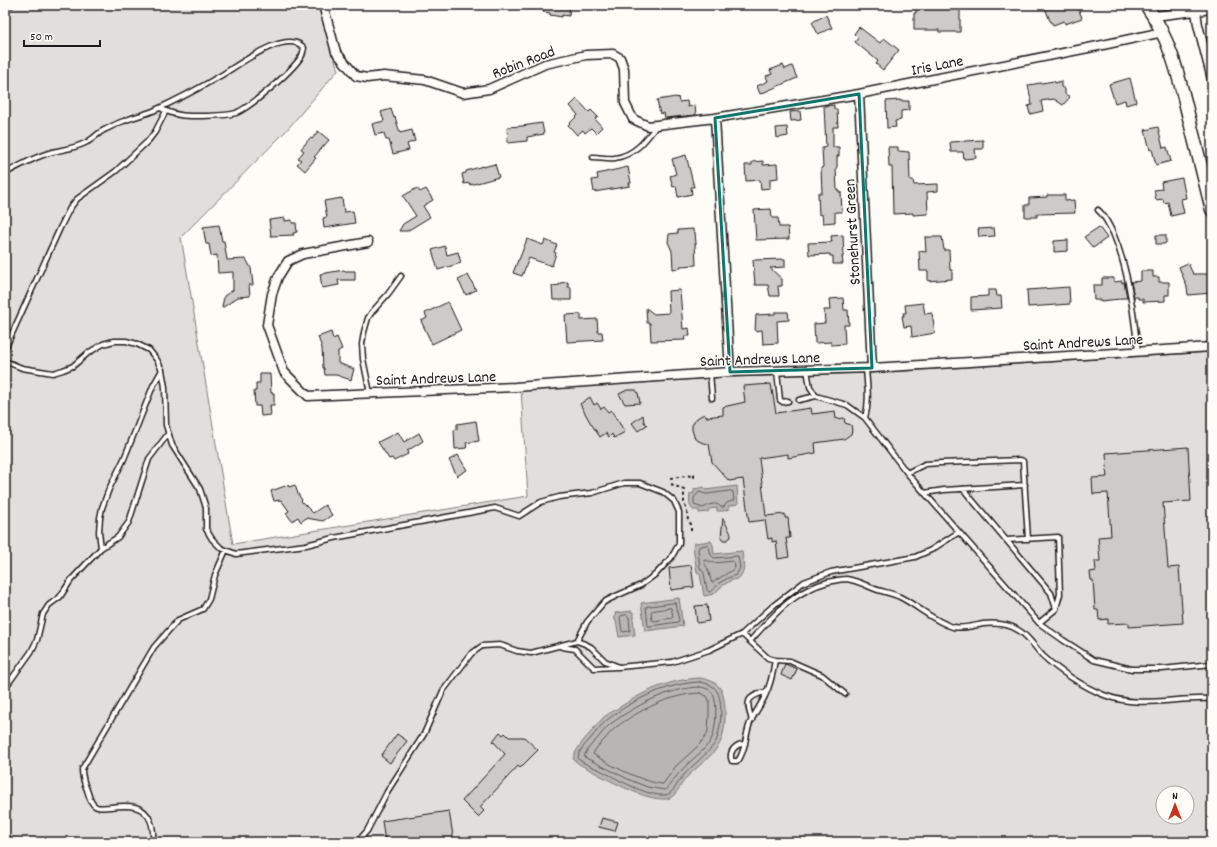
<svg xmlns="http://www.w3.org/2000/svg" width="1217" height="847" font-family="Dekko,sans-serif">
<rect width="100%" height="100%" fill="#fdfcf7"/>
<filter id="ink" filterUnits="userSpaceOnUse"><feTurbulence type="fractalNoise" baseFrequency=".025" numOctaves="2"/><feDisplacementMap in="SourceGraphic" scale="8" xChannelSelector="R" yChannelSelector="G"/><feConvolveMatrix kernelMatrix="1 2 1 2 8 2 1 2 1" color-interpolation-filters="sRGB"/></filter>
<g filter="url(#ink)">
<path fill="#e0dfdb" stroke="#7e7e7c" fill-rule="evenodd" d="M5,5H318L338,70L285,132L181,237L233,544L528,496L521,390L729,377L873,373L1212,352V842H5ZM1163,793H1187V817H1163Z"/>
<path fill="#b7b6b2" stroke="#797876" d="M737,486L738,504L728,506L730,509L723,511H717V508L709,509L708,512L699,513V510H693C689,506 689,499 690,494L694,493V489L704,487L705,490Z
M711,541L713,545L714,554L742,551L744,568L743,572L739,578L730,581L722,586L714,594L704,596L700,574L697,572L693,547L695,543Z
M679,598L683,626L645,631L641,603Z
M632,611V613H634V618H633L635,635L619,637L616,621L615,620L614,616H616L615,613Z
M701,678C708,680 715,681 719,687C728,697 726,732 720,743C713,757 696,767 686,778C680,785 675,799 666,799C643,801 600,775 579,764L573,759C576,749 583,741 590,733C594,728 599,722 604,717C608,714 613,711 617,709C642,692 670,679 701,678Z"/>
<g fill="none" stroke-linecap="round" stroke-linejoin="round">
<path stroke="#5a5a58" stroke-width="1" d="M731,491L733,492L734,500L727,503L724,507H721C715,501 709,505 703,508L694,505V498L699,492L706,494Z
M707,545L709,547L711,555L714,558L738,556L740,568L736,575L728,578L719,583L712,591L709,592L707,590L704,573L700,568L698,549L699,547Z
M706,560L714,563L733,561L734,562L735,568C733,570 716,580 712,583C710,579 710,574 708,570C707,566 705,566 704,561Z
M675,603L679,620L678,622L650,626H648L646,607Z
M671,608L673,616L672,618L654,621L652,620L651,612L652,611Z
M627,615L629,617L630,630L629,631L623,632L622,631L620,618L621,616Z
M700,682C706,683 713,685 716,690C724,699 721,733 715,743C706,756 693,764 683,776C678,781 673,795 665,795C647,797 616,778 600,770C593,767 584,764 578,759C578,751 586,744 591,738C596,732 601,725 607,720C632,700 668,683 700,682Z
M700,687C705,688 711,689 713,694C718,703 716,731 711,740C704,752 690,760 681,771C675,777 671,784 665,790L647,787L630,780L584,757C586,750 592,744 597,739C601,734 605,729 609,725C613,722 618,719 622,716C645,701 672,688 700,687Z
M700,693L707,696L709,700V716L708,731L706,736L699,745L676,766L663,784C645,783 609,765 593,754C595,749 600,744 604,740C608,736 611,731 615,728C637,711 671,694 700,693Z"/>
</g>
<path fill="#cccbc8" stroke="#1c1c1c" d="M544,5H570L569,16L562,15V17L550,15V13L543,12Z
M916,5L960,6V32H939V30H914V13H916Z
M1044,5H1077L1082,18L1065,24L1064,21L1053,25L1051,21H1050Z
M826,15L832,28L818,34L812,22Z
M859,27L880,43L884,38L899,50L883,70L876,64L878,61L855,42L858,38L854,34Z
M783,65L785,69L792,66L797,78L760,94L757,86L768,81L766,76L772,74L770,70Z
M1130,78L1136,102L1126,105L1125,100L1115,103L1109,84Z
M1054,81L1055,83L1061,81V87L1065,89V94L1070,97L1063,105L1054,99L1041,101L1043,111L1030,114L1028,106L1032,105L1028,85Z
M676,97L677,98L678,97L679,102L687,101L688,107L695,105L696,115L665,118L664,113L660,114L657,100Z
M577,99L589,112L591,110L598,117L595,119L602,127L596,133L591,128L585,133L583,130L577,135L568,125L578,115L570,106Z
M900,100V101H909V110L901,111V120L895,121L896,127L887,128L886,101Z
M834,105V109H837L838,127H833V147H839V156H837V167L836,168L837,190H839V192H841L842,212H835V222L823,223L822,214L819,215L818,193H822L821,168L823,167L822,148L826,147L824,106Z
M391,109L394,118L395,117L400,133L412,130L415,141L407,144L409,150L393,154L389,140H386L384,133L375,135L372,124L384,121L381,112Z
M800,111L801,120L791,121L790,112Z
M542,123L544,134L527,137V141L508,143L507,127L522,126Z
M787,127L788,136L777,138L776,128Z
M1158,127L1163,148L1167,147L1171,161L1156,165L1152,149L1150,150L1145,130Z
M318,131L329,140L314,157L316,158L305,171L297,164L301,160L298,158L304,151L301,149L310,138L312,139Z
M983,140V149H975L976,158L964,159L963,152H951L950,142Z
M888,147H898V151L909,152L910,180H913L914,185L938,184V191L927,192L928,214L913,215V213L893,214L892,167H889Z
M686,155L694,187H691L692,194L678,197L676,186L673,187L670,176L676,174L672,159Z
M763,161V165L777,164L778,178L770,179V188L761,189L760,180L746,181L745,165H752V162Z
M495,164L499,177L470,185V183L464,184L462,174L466,173V171L483,166V167Z
M628,167L631,183H629L630,186L594,192L592,180L598,179L597,174Z
M1182,178L1186,198L1181,199L1184,213L1171,216L1168,202L1164,203L1163,199L1156,200L1154,190L1162,189L1161,182Z
M417,188L420,192L426,189L433,200L423,206L430,217L407,231H399L403,224L416,216L403,196Z
M1047,195H1065V201L1074,200L1075,213L1037,214V217H1025V205H1029V198L1047,197Z
M342,198L344,212L353,211L355,223L324,228L323,218L327,217L324,201Z
M771,209L772,218H778L779,227H788L789,239L756,240L754,210Z
M285,218V221L292,220V223H296L297,232L293,233L294,235L271,236L269,220Z
M219,225L222,241H224L227,260L246,259L251,268L253,285H249L250,296L238,297L222,308L224,296L233,290V272L218,273L217,255L211,256L209,244H206L203,227Z
M1099,227L1107,238L1093,248L1084,237Z
M994,228L995,236L979,237L978,229Z
M693,229V232H695L696,244H695L696,265L680,266L681,268L673,269L672,251L668,242L669,234L678,233V230Z
M843,235L844,256H842L843,264H833V256H830V254L809,255L808,243L832,242L831,236Z
M1156,235H1166V243L1164,244H1156Z
M925,237H942L944,250H949L950,270H952V279L928,281V271H920L919,251L926,252Z
M527,239L543,245L545,240L557,245L554,252L556,253L552,266L529,258L522,276L513,273L518,260H519Z
M1068,240V251L1054,252V241Z
M445,246L447,255L458,252L461,263L438,270L432,250Z
M785,259V267L770,268L782,279V286H778L779,296H770L768,285H755L753,260Z
M1188,263L1193,274H1211L1212,293L1188,295L1187,287L1179,267Z
M344,270L345,271H355V280H338L339,285L322,288L320,274Z
M1141,271H1153V277H1159V282H1169V295H1165V301L1143,302V299H1138V297H1134L1131,282L1141,281Z
M468,275L476,290L466,295L458,280Z
M1102,278H1114V282L1122,281V283L1124,282L1127,298H1120V299L1101,301V300H1094L1093,285H1102Z
M568,282V287H571V300H553L552,286L560,285V283Z
M1069,287L1070,304L1028,307L1027,290Z
M680,290L683,329L689,328L690,336H684L685,340L651,341L650,323H647L646,308L654,314L669,313L668,291Z
M988,290H996L997,296H1001L1002,308L971,310V297L988,296Z
M843,298L844,310H848L849,325H844L845,344L831,345V342L815,343L814,324L825,323L824,310H830L829,299Z
M448,302L461,330L432,344L421,321L427,318L425,313Z
M923,303L925,314L932,313L935,333L912,337L911,326L904,327L902,316H904L903,313H906L905,305Z
M775,312H788L789,320L777,321L778,343L763,344L762,330L755,331L756,315L775,314Z
M581,314V320L597,319L598,332H602L603,340L567,342L565,315Z
M331,332L333,339L337,337L342,349L338,351V363L354,369L351,380L336,375H325L324,368H323L322,348L318,337Z
M260,374H270L271,393H274V405H270L271,415L261,416L260,406H255L254,391H256V383H260Z
M771,384L776,413L811,408L812,414L835,411L836,419L844,418L845,423L851,425L852,430L851,434L844,439L815,443L816,453L788,458V454L759,458L766,516L785,514V518H788L790,538H786L789,557L778,559L776,541L772,542V538L768,539L765,520L749,522L743,479L729,481L712,462L709,444L703,443L695,439L692,430V425L697,418L704,414L706,417L723,415V407L745,402L743,386Z
M627,390H636L638,393L640,403L625,404L619,394Z
M590,397L594,405L597,403L601,409L604,407L608,412L611,410L625,432L614,438L612,434L609,437L606,433L600,437L590,422L580,404Z
M643,415L644,422L647,425L638,431L632,423Z
M476,421L479,441L466,443L467,448L455,449L454,430L457,429V424Z
M398,432L404,442L419,433L423,441L407,451L408,454L394,461L392,458L389,459L378,442Z
M1188,447L1191,501L1163,503L1168,568L1179,567L1183,623L1129,627V623L1108,624V619L1099,620L1098,610H1095L1093,580H1091L1090,572L1096,571L1095,561H1100L1098,537L1111,536L1108,493L1093,494L1092,478L1107,477L1106,469L1107,468L1106,453Z
M458,455L467,470L457,476L449,460Z
M288,485L289,487L295,485L298,494L302,500L301,501L313,513L325,505L332,515L323,521L306,518L301,522L298,517L292,521L286,513L289,511L281,500L274,501L271,491Z
M723,518L731,534V537L727,540H723L721,537Z
M691,565L694,587L671,590L669,568Z
M707,605L709,621L697,623L695,606Z
M785,664L797,669L792,680L781,675Z
M500,732L503,735L505,733L509,737H524L538,750L520,768L518,766L480,807L484,811L478,817L462,801L505,754L493,741Z
M397,734L407,741L390,763L381,756Z
M449,811L454,842H385L382,821Z
M602,818L618,822L615,831L599,827Z"/>
<g fill="none" stroke-linecap="round" stroke-linejoin="round">
<g stroke="#1c1c1c" stroke-width="7">
<path id="service" d="M5,7L12,5
M593,157C600,157 608,159 615,158C635,155 646,140 657,125
M5,173C20,166 34,157 49,153C62,149 75,149 87,142C93,139 98,133 104,130C111,127 117,123 124,121C133,117 143,115 153,111C175,101 198,89 220,76C236,67 287,27 304,48C303,51 303,55 301,57C291,72 252,106 236,113C227,116 189,117 180,115C173,114 166,111 160,108
M1098,210C1106,217 1108,224 1113,233C1129,271 1133,311 1138,351
M5,349L60,228L70,208L77,199L116,171L148,141L155,132L166,111
M5,361L22,368L53,373L63,370L73,366L88,353L103,344L114,341H126L137,344L149,350L157,360L162,370L165,387L166,425L172,445L200,489L206,508V529L212,539L221,548L236,554L306,545L334,538L495,508L519,516L541,502L559,497L592,493L624,483H640L663,492L674,501L679,512V544L671,558L656,574L641,585L616,596L604,602L587,622L577,641
M807,370L810,387L816,396L847,405L865,418L907,473L1039,623L1063,640L1094,660L1132,669H1162L1212,664
M777,371L780,400L783,402L788,401
M710,373L712,398
M370,393L363,359L362,344L364,332L368,318L372,312L388,294L401,276
M799,400L816,396
M865,418C870,400 867,386 866,368
M907,473L925,464L941,463L1020,460L1023,461L1028,539
M963,489L1051,593L1056,609
M924,493L944,490L1025,485
M1212,520L1211,521L1212,546
M1007,540L1058,537L1060,594L1056,609L1039,623
M101,548L99,532L100,518L102,508L109,489L124,459L153,386L162,370
M742,634L768,658L775,660L790,661L822,675L845,694
M750,641C773,616 793,591 828,582C834,581 840,579 846,579C856,580 865,585 875,589C883,592 892,593 900,597C918,606 933,621 953,627C963,629 973,626 983,624C994,623 1009,624 1018,630C1029,636 1035,648 1043,656C1059,671 1084,687 1104,695C1139,709 1176,697 1212,699
M562,647L575,649L594,668L618,667
M5,688L31,652L37,640L43,614L49,605L60,597L71,580L101,548L118,537L129,522L149,459L168,434
M752,720C745,700 747,697 767,691
M745,744C736,743 728,752 732,761H738C746,750 745,736 750,723C754,714 761,705 765,696C771,684 773,673 775,660
M153,842C154,828 151,811 135,807C128,805 118,806 110,807C106,807 99,809 95,806C90,803 89,795 87,790C84,783 82,777 82,769L154,647L178,620L203,609L209,599L215,575L226,550
M357,842L367,831L387,792L424,734L443,691L471,654L482,646L500,645L517,651L531,653L577,641L585,644L591,647L605,661L619,667L672,662L709,650L742,634L774,605L804,582L831,572L915,557L931,550L959,532"/>
</g>
<g stroke="#1c1c1c" stroke-width="11">
<path id="minor" d="M323,5L336,52L356,76L367,78L384,76L425,80L463,93L489,89L545,64L586,55L613,54L620,58L624,69L625,103L633,119L648,126L715,118L859,94L1098,46L1163,32
M1193,5L1196,11L1198,25L1212,79
M1154,16L1212,9
M859,94L872,368
M715,118L730,372
M368,242L303,254L288,261L278,277L272,294L267,325L284,372L308,396L515,387L730,372L872,368L1212,347"/>
</g>
<g stroke="#1c1c1c" stroke-width="15">
<path id="secondary" d="M1146,5C1171,40 1179,77 1189,118C1197,149 1204,179 1212,210"/>
</g>
<path stroke="#1c1c1c" stroke-width="2" stroke-dasharray="3 3" stroke-linecap="butt" d="M670,478L694,475V480
M671,484L684,490V502L687,512L688,521L691,524V534"/>
<use href="#service" stroke="#fdfcf7" stroke-width="4"/>
<use href="#minor" stroke="#fdfcf7" stroke-width="8"/>
<use href="#secondary" stroke="#fdfcf7" stroke-width="12"/>
</g>
</g>
<path fill="none" stroke="#0f766e" stroke-width="3" stroke-linejoin="round" d="M859,94L872,368L730,372L715,118Z"/>
<g text-anchor="middle" stroke-width="3" stroke-linejoin="round" paint-order="stroke">
<g font-size="16" fill="#1c1c1c" stroke="#fdfcf7">
<text transform="translate(523 61) rotate(-21)" y="6">Robin Road</text>
<text transform="translate(937 64) rotate(-11)" y="6">Iris Lane</text>
<text transform="translate(851 232) rotate(-93)" y="6">Stonehurst Green</text>
<text transform="translate(1083 341) rotate(-3)" y="6">Saint Andrews Lane</text>
<text transform="translate(760 358) rotate(-2)" y="6">Saint Andrews Lane</text>
<text transform="translate(436 377) rotate(-2)" y="6">Saint Andrews Lane</text>
</g>
</g>
<rect width="1217" height="847" fill="none" stroke="#fdfcf7" stroke-width="20"/>
<rect x="10" y="10" width="1197" height="827" fill="none" stroke="#1c1c1c" stroke-width="1.5" filter="url(#ink)"/>
<g transform="translate(1175 805)"><circle r="19" fill="#fdfcf7" stroke="#a3a29f"/>
<path d="M0-3L7 15L0 10L-7 15Z" fill="#c8321e"/>
<text y="-6" font-size="11" font-weight="bold" text-anchor="middle" fill="#1c1c1c">N</text>
</g>
<path d="M24 40v6h76v-6" fill="none" stroke="#1c1c1c" stroke-width="2"/>
<text x="30" y="40" font-size="12" fill="#1c1c1c" stroke="#fdfcf7" stroke-width="3" paint-order="stroke">50 m</text>
</svg>
